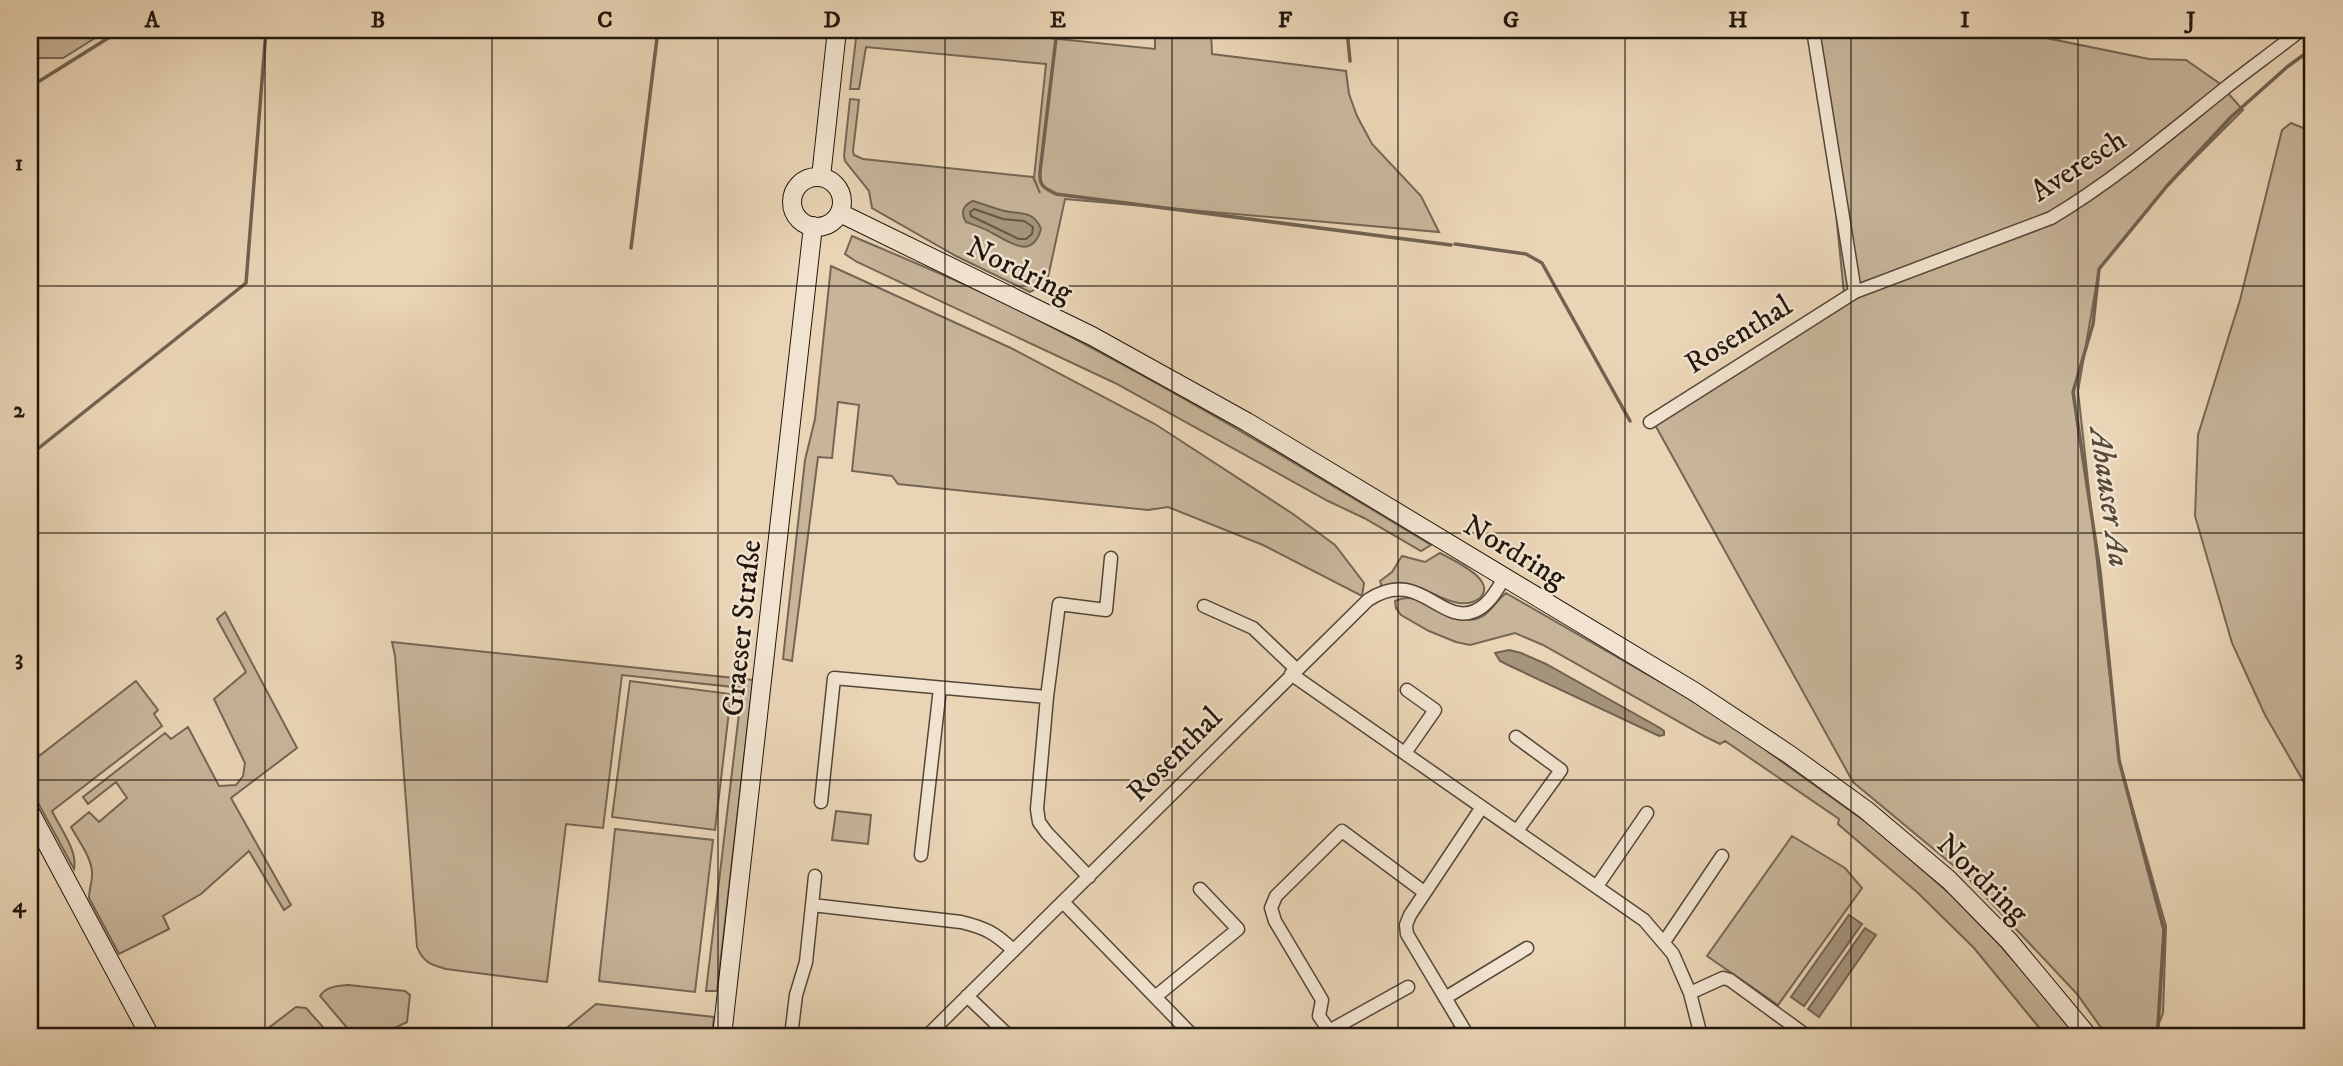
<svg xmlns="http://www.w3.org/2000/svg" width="2343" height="1066" font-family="'IM FELL DW Pica',serif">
<rect width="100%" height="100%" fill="#e9d4b5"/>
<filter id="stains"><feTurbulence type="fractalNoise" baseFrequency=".00286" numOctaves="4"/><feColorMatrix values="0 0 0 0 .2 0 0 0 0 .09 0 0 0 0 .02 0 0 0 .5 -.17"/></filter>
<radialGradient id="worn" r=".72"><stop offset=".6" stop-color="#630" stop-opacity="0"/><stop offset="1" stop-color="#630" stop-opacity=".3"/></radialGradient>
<path fill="#c7b499" stroke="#746654" stroke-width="2" d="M30,30H108L63,58H30Z
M857,30L1049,38L1155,49V30H1211L1212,54L1346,71L1349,94L1357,116L1372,144L1421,196L1439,232L1065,199L1047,282L1030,292L956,256L872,208L869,191L845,161L844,156L850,99L859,100L853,151L854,155L863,159L1033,177L1040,193L1034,178L1046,64L866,47L859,89H850Z
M1818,30H2007L2149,59L2186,60L2219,83L2243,110L2167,186L2099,269L2078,391L2119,760L2166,926L2163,1013L2154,1036H2107L2077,994L1966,876L1853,782L1654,423L1844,294Z
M2291,123L2313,132V798L2265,715L2232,643L2195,516L2198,435L2240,300L2282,130Z
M852,236C901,257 950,277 998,300C1147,373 1289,459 1431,545L1421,551L1364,518L1328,501L1115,383L857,262L845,254Z
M831,266L1013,349L1155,424L1293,514L1335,545L1364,583L1362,596L1263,545L1168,507L1148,510L898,484L892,476L852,471L859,405L838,402L832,458L818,457L792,661L783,659L805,460L815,419Z
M1440,553C1453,560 1498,580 1480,598C1474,603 1467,604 1459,603C1439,600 1423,585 1403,583C1396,582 1390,584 1382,587L1380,581L1392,572L1402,556L1425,562Z
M1506,593L1714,713L1877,830L1950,894L1999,944L2051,1003L2076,1036H2046L1974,948L1918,893L1838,824L1839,819L1725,741L1720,744L1706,737L1543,645L1515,633L1470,645L1456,642L1429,631L1401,615L1396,608L1395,601C1425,586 1453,634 1483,616C1492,610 1498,599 1506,593Z
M225,612L297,748L231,798L291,905L284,910L249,851L201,894L163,916L169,929L119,954L89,898C89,889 92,883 92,875C93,859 78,840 71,827L89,812L99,822L127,798L116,782L88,804L83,797L165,733L171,739L188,727L219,786L236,785L243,776L245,763L214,699L246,672L217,619Z
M392,642L753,680L717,991H706L742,688L622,675L603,828L566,824L547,982L446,969C431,965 423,962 417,947L395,656Z
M136,681L158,710L154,714L162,726L52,811C60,828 78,851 74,869L30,788V763Z
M630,681L731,694L715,830L612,817Z
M836,811L871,815L868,844L832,840Z
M615,829L713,840L695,992L599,981Z
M1792,836L1845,868L1862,888L1778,1005L1707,956Z
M348,985L405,991L410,995L407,1022L378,1036H354L320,996C326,986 338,986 348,985Z
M596,1004L714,1017L712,1036H557Z
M296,1007L306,1008L331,1036H258Z"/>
<path fill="#a5947c" stroke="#716250" stroke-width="2" d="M973,201C982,204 992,207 1001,210C1017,215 1034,209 1041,229C1032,260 1011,243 992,233C984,228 974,225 966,222C960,213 963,205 973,201Z
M1509,650L1521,653L1546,664L1660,728L1664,731V735L1659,736L1508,665L1500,661L1495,653Z
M1849,915L1862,924L1804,1006L1791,997Z
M1865,928L1876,935L1819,1017L1808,1009Z"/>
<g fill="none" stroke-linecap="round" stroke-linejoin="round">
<path stroke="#645645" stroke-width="2" d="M974,209L1003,219L1024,221L1033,227L1032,234L1026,239H1019L971,216L970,212Z"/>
<path stroke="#716250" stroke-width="3.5" d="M1057,30L1040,172C1039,186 1044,188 1056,194L1451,245
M1347,30L1350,61
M30,87L121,30
M1455,244L1526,254L1542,263L1630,421
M631,248L658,30
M30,455L246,283L266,30
M2154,1036L2158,1026L2164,930L2119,760L2100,571L2073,392L2093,324L2099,269L2167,186L2231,117L2287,67L2313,48"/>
<g stroke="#544638" stroke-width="15">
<path id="minor" d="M1813,30L1855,292
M1650,422L1855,292L2051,218C2113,181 2168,134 2224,89C2249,69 2276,50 2301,30
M1204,606L1253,628L1296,669
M1291,674L1644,920L1673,954L1690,993L1701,1036
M1047,697L1059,604L1106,610L1111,558
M1516,737L1561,770L1517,831
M1405,753L1435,710L1407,690
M821,802L834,678L1047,697L1037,809L1039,822L1047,833L1089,877
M921,855L940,688
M1597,886L1647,813
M1063,902L1193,1036
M812,905L815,876
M1664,942L1722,856
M1690,993L1723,978L1730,980L1807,1036
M967,996L1009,1036
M1155,997L1238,929L1200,889
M1445,998L1527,948
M791,1036L796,995L806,962L812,905L961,922C986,928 995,933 1013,950
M927,1036L1368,600C1419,566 1440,626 1475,611C1489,605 1497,590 1504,578
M1320,1036L1408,987
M1333,1036L1319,1016L1322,1000L1275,921L1271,908L1276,896L1342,831L1424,892
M1451,1036L1463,1029
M1468,1036L1407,934L1406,925L1410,915L1482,807
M1619,1036L1621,1035"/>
</g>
<g stroke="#22170e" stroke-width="20">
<path id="secondary" d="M821,177L837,30
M792 202a25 25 0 1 1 50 0a25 25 0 1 1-50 0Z
M840,213L1092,336L1247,422L1695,692L1790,755L1866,810L1949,880L2009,941L2088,1036
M30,812L150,1036
M722,1036L813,226"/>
</g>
<use href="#minor" stroke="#f1e3cf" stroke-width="12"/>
<use href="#secondary" stroke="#f1e3cf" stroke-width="18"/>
</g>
<path fill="none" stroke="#22170e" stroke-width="2" stroke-opacity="0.55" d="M265,30V1036M492,30V1036M718,30V1036M945,30V1036M1172,30V1036M1398,30V1036M1625,30V1036M1851,30V1036M2078,30V1036M30,286H2313M30,533H2313M30,780H2313"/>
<g text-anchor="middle" stroke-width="5" stroke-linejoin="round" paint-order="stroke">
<g font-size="30" fill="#22170e" stroke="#f1e3cf">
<text transform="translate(2078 165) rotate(-33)" y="10">Averesch</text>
<text transform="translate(1020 269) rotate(26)" y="10">Nordring</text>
<text transform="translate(1738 334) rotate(-32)" y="10">Rosenthal</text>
<text transform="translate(1515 551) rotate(31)" y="10">Nordring</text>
<text transform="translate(741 628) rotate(-84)" y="10">Graeser Straße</text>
<text transform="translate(1174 754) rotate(-45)" y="10">Rosenthal</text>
<text transform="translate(1983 878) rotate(44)" y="10">Nordring</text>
</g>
<g font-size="32" font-style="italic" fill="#56493a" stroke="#f1e3cf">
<text transform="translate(2111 497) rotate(82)" y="11">Ahauser Aa</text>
</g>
</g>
<rect width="2343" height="1066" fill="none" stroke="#e9d4b5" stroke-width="77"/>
<rect x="38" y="38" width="2266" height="990" fill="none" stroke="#22170e" stroke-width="2.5"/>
<g font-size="23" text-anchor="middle" font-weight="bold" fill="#22170e">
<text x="152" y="27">A</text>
<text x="378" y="27">B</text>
<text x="605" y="27">C</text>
<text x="832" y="27">D</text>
<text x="1058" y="27">E</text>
<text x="1285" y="27">F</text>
<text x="1511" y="27">G</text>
<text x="1738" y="27">H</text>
<text x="1965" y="27">I</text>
<text x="2191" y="27">J</text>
<text x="19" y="170">1</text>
<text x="19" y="417">2</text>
<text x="19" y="665">3</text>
<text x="19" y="912">4</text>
</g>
<rect width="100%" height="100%" filter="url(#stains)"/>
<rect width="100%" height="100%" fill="url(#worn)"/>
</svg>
